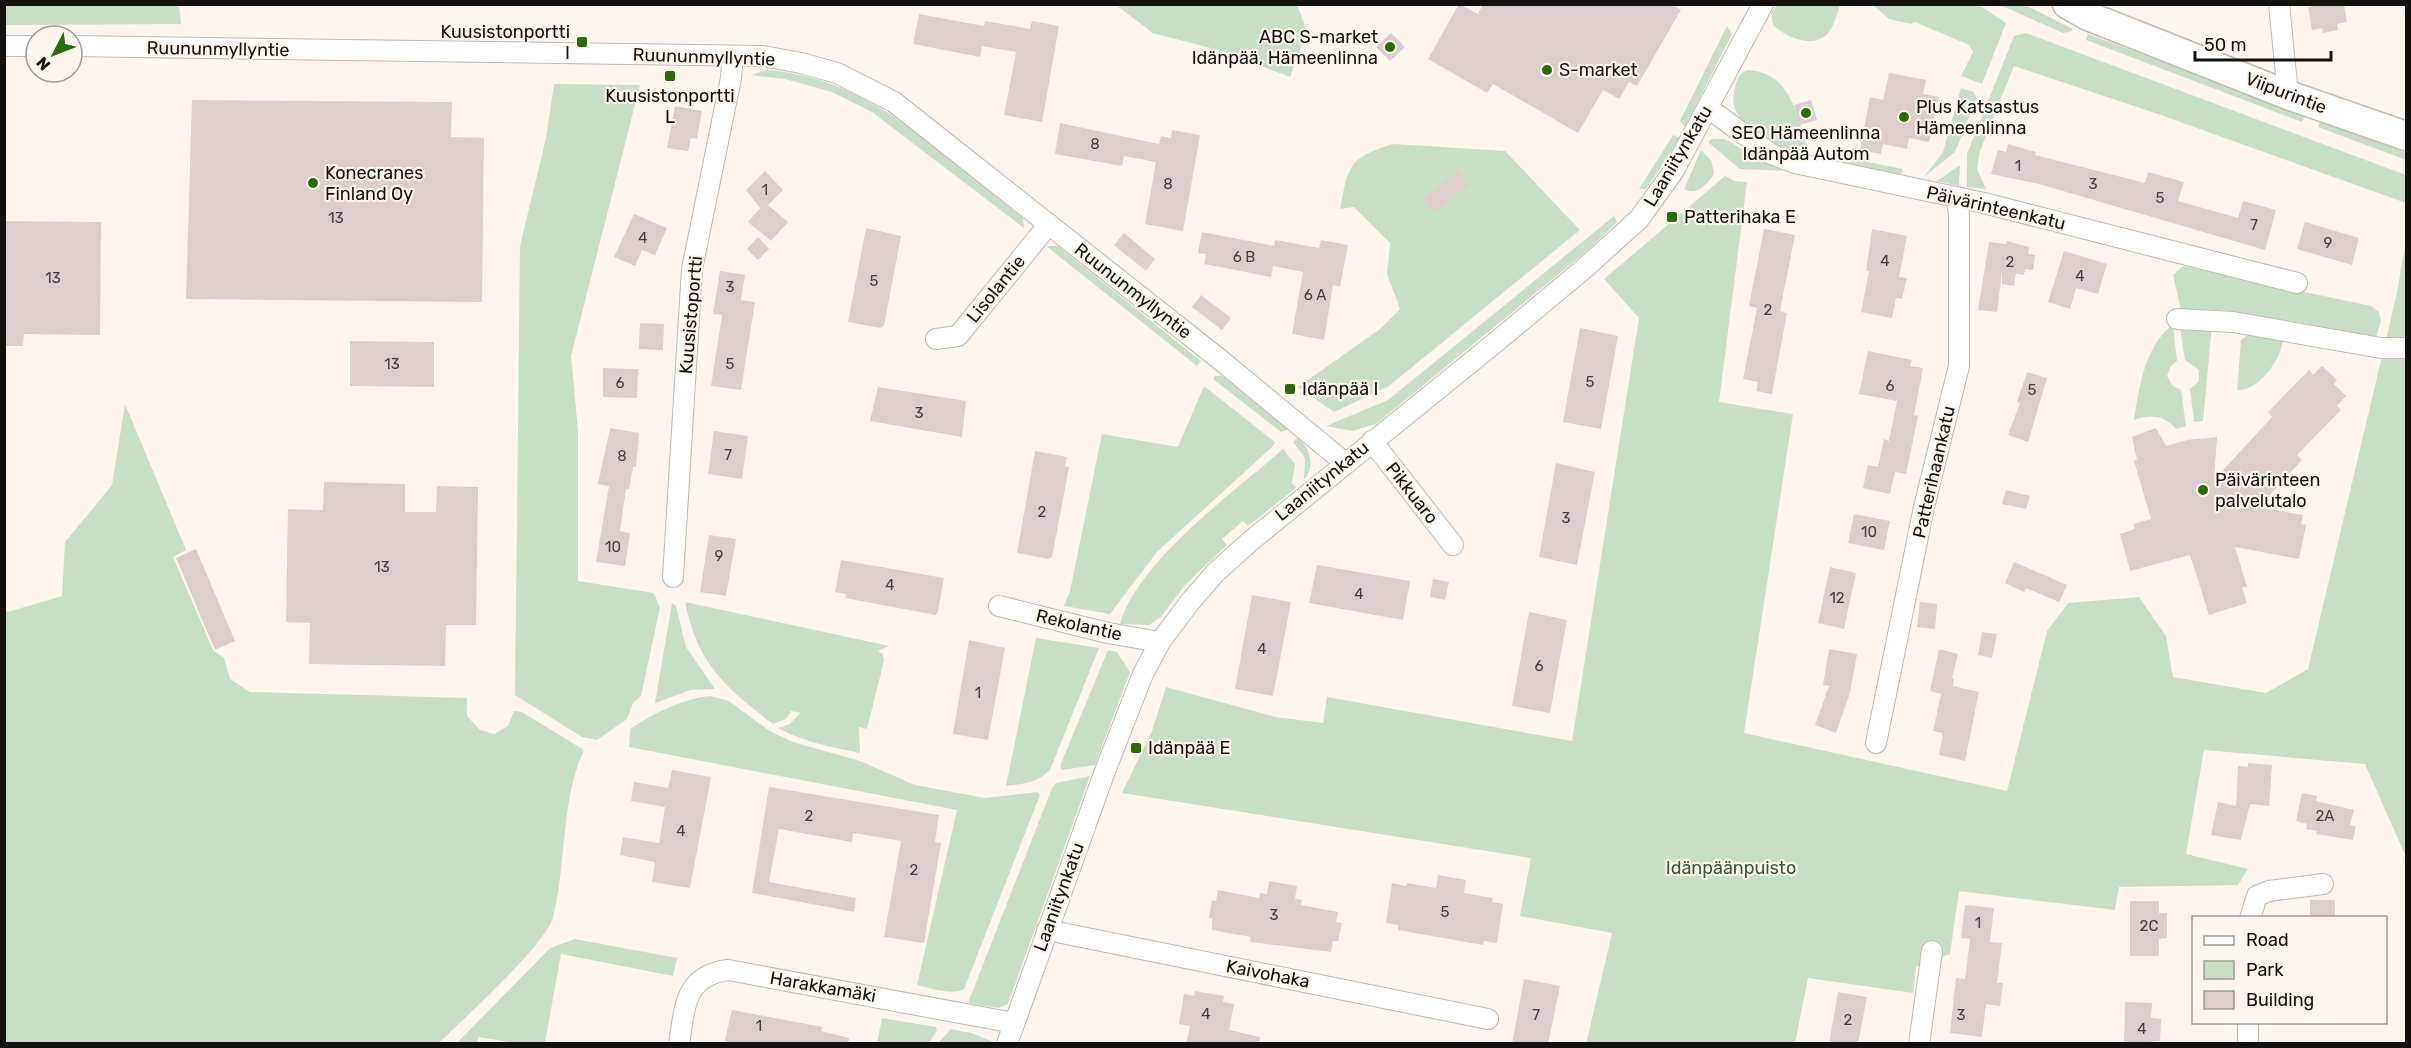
<svg xmlns="http://www.w3.org/2000/svg" width="2411" height="1048" font-family="Rubik,sans-serif">
<rect width="100%" height="100%" fill="#fef6ee"/>
<path fill="#c8dec7" d="M4,5H179L181,24L5,25Z
M1116,5H1297L1307,30L1290,77L1218,50L1153,33Z
M1777,5V4L1840,5C1837,13 1835,24 1829,32C1815,50 1786,38 1773,25L1771,13Z
M1873,5H1979L2006,23L1982,84L1961,76L1973,52L1969,45L1915,22L1911,24L1889,19Z
M2000,5H2025L2071,28L2073,31L2063,33Z
M1727,26L1732,34L1685,127L1680,121Z
M2026,33L2406,175V203L2158,114L2014,66L1980,151L1977,169L1986,189L1967,187V154L2014,36Z
M2088,34L2305,115L2302,122L2086,40Z
M766,70C869,76 946,157 1023,218L1024,228L872,112L832,92L785,79L751,75Z
M1748,70C1793,73 1795,115 1809,150L1807,154C1784,156 1746,131 1736,111C1732,103 1733,96 1735,88C1737,79 1739,73 1748,70Z
M554,84L640,85L571,356L578,430V581L654,593L660,608L641,696L633,703L627,719L597,740L582,737L515,695L520,246L546,138Z
M1961,88L1974,92L1977,98L1955,152L1924,177L1943,152Z
M2320,121L2406,153V160L2318,127Z
M1673,135L1680,138L1646,189H1639Z
M1712,139H1724L1783,171L1740,169L1708,142Z
M1393,144L1505,151L1580,230L1389,386L1334,412L1298,387L1380,329L1400,309L1387,274L1390,243L1354,207L1340,209C1349,165 1348,158 1393,144Z
M1701,150L1711,160L1714,173C1710,183 1695,197 1684,189Z
M1848,158L1903,169L1901,174L1848,164Z
M1960,165L1959,186L1937,181Z
M1725,176L1735,181L1747,182L1719,402L1793,414L1744,733L2007,791L2047,631L2068,603L2139,597L2166,636L2173,677L2266,693L2308,669L2396,297L2406,242V857L2365,764L2204,750L2186,854L2248,869L2238,885L2119,887L2115,910L1959,891L1950,954L1916,967L1913,993L1808,978L1795,1043L1586,1044L1612,933L1520,916L1531,858L1122,793L1152,731L1166,687L1276,717L1323,723L1327,697L1572,741L1639,318L1604,279Z
M1614,216L1617,222L1588,250L1376,424L1352,431L1326,426L1388,400Z
M1046,246H1058L1201,361L1197,366Z
M2183,266L2371,306L2379,312L2381,321L2376,337L2359,336L2222,310H2181L2173,275Z
M2212,325L2203,421L2194,422L2190,389L2199,381V370L2185,360L2180,328Z
M2170,327H2173L2177,361L2171,366L2167,376L2173,386L2181,390L2186,426L2176,429C2164,415 2151,414 2134,420C2139,389 2144,349 2170,327Z
M2251,333L2283,338C2283,357 2259,392 2237,390L2241,340Z
M1215,376H1222L1289,429L1281,432L1213,379Z
M1204,386L1275,442L1273,446L1157,552L1110,614L1064,606L1070,591L1102,434L1178,447Z
M125,404L186,550L173,557L213,650L224,658L230,679L250,692L467,698V716L480,730L494,734L508,726L514,711L522,712L584,750C560,802 567,864 553,917C545,946 463,1019 439,1043H5V610L8,612L62,596L65,542L112,485Z
M1298,437C1310,449 1316,466 1304,480L1305,458L1293,442Z
M1283,449L1295,464L1292,483L1296,488L1248,526L1243,521L1222,539L1227,545L1185,585L1161,617L1149,625L1120,624C1137,562 1235,491 1283,449Z
M685,602L889,646L878,651L883,654L884,661L867,729L859,727L860,753C832,747 803,742 778,728L790,724L800,713L791,711L786,719L773,724C725,687 698,665 685,602Z
M672,603L676,606L686,647L715,689L691,690L655,703Z
M1036,638L1099,648L1050,770C1037,783 1023,784 1006,786Z
M1108,650L1117,652L1130,672L1095,765L1062,770L1060,766Z
M710,696L729,701L768,730L793,742L860,761L915,785L985,798L1037,792L1040,795L964,989C952,996 930,988 917,985L957,810L629,747L630,729C654,713 681,699 710,696Z
M1090,776L1008,1004L998,1008L968,1003L1052,788L1056,783Z
M575,939L677,958L673,976L561,954L545,1043H514L479,1037L477,1043H457L550,948Z
M882,1018L936,1027L937,1030L929,1043H877Z
M951,1029L971,1033L994,1042L938,1043Z"/>
<path fill="#dbcecd" d="M1459,4L1478,14L1483,4H1672L1681,10L1637,86L1629,82L1619,99L1603,90L1578,133L1493,84L1487,93L1428,59Z
M2322,4H2344L2347,22L2337,24L2338,30L2323,33L2322,28L2312,30L2308,7Z
M919,14L984,26L985,21L1030,29L1032,21L1059,26L1042,122L1004,115L1016,52L982,46L980,57L913,44Z
M1391,33L1405,47L1390,61L1376,47Z
M1889,73L1926,80L1923,94L1939,97L1929,142L1909,138L1907,149L1883,144L1881,154L1860,150L1870,97L1883,100Z
M192,100L452,102L451,137L484,138L482,302L186,299Z
M1811,100L1817,120L1800,125L1794,105Z
M675,106L702,111L697,139L691,138L688,151L667,148Z
M1060,123L1159,144L1161,136L1171,138L1172,130L1200,135L1183,231L1145,224L1156,162L1124,156L1122,166L1055,154Z
M2008,144L2036,152L2035,155L2145,183L2148,172L2184,182L2178,201L2238,218L2243,201L2276,210L2265,250L2039,184L1991,174L1998,150L2006,152Z
M765,171L783,190L768,205L788,222L771,241L748,222L760,208L746,190Z
M1457,171L1469,185L1434,213L1422,200Z
M634,214L667,228L655,255L642,250L635,266L614,257Z
M4,221L101,222L100,335L24,334L23,346H4Z
M2305,222L2359,238L2352,265L2297,249Z
M866,228L901,236L884,326L880,328L848,322Z
M1764,229L1795,235L1780,311L1787,313L1772,394L1756,391L1758,382L1743,379L1757,308L1749,306Z
M1872,229L1907,236L1899,277L1907,278L1902,299L1896,298L1892,318L1861,312L1869,271H1866Z
M1202,232L1274,246L1275,240L1319,248L1321,240L1348,245L1340,287L1333,285L1324,340L1292,334L1303,272L1273,266L1271,277L1204,264L1206,254L1198,253Z
M1124,233L1155,259L1146,271L1114,245Z
M758,237L769,249L758,260L747,249Z
M2007,241L2029,247L2028,254L2035,255L2033,270L2025,269L2024,275L2016,274L2014,286L2002,284V272L1997,312L1978,310L1989,242L2006,244Z
M2064,251L2107,264L2098,294L2076,288L2070,309L2048,302Z
M720,271L745,275L741,300L755,302L741,390L711,386L722,315L713,314Z
M1201,295L1231,318L1222,330L1192,307Z
M640,323L664,324L663,350L639,349Z
M1580,328L1618,336L1601,429L1563,422Z
M350,341L434,342V387L350,386Z
M1868,351L1912,360L1910,366L1923,368L1914,415L1918,416L1906,474L1895,472L1890,494L1863,488L1868,465L1878,467L1884,439L1889,441L1897,401L1859,394Z
M2322,366L2337,380L2334,384L2346,396L2337,406L2341,410L2297,455L2302,460L2259,507L2303,515L2301,524L2306,525L2299,559L2235,547L2247,587H2242L2247,603L2209,615L2190,555L2130,571L2120,534L2135,529L2134,524L2151,519L2134,461L2137,460L2132,437L2156,428L2166,446L2187,440L2217,437L2214,480L2272,417L2268,412L2309,370L2313,375Z
M603,368L638,369L637,398L603,397Z
M2027,372L2047,378L2028,442L2008,435L2020,403L2017,402Z
M878,387L966,401L962,437L870,421Z
M610,428L639,433L636,467H633L629,489H626L620,531L630,533L625,566L596,562L609,486L598,484Z
M714,431L748,436L742,479L708,474Z
M1035,451L1067,457L1065,466L1069,467L1052,557L1048,559L1017,553Z
M1556,463L1595,472L1577,565L1539,557Z
M324,482L405,484V512H436L437,486L478,487L476,625H446L445,666L309,664L310,623L286,622L288,509L323,510Z
M2006,490L2030,496L2026,509L2002,504Z
M1854,514L1890,521L1884,550L1848,543Z
M709,535L736,539L726,596L700,592Z
M196,549L235,641L215,650L176,558Z
M841,560L944,578L938,611L936,615L845,598L846,594L835,592Z
M2014,562L2067,585L2059,602L2026,588L2024,592L2005,583Z
M1317,565L1410,581L1403,620L1309,603Z
M1830,567L1856,573L1844,629L1818,623Z
M1433,579L1449,582L1445,600L1430,597Z
M1252,595L1291,602L1273,696L1235,689Z
M1920,602L1937,604L1935,629L1917,627Z
M1529,612L1567,620L1550,713L1512,706Z
M1982,632L1997,634L1992,658L1978,655Z
M969,640L1005,648L988,740L953,734Z
M1829,649L1857,654L1850,693L1836,733L1815,725L1829,686L1823,685Z
M1939,649L1958,654L1952,678L1954,679L1953,686L1979,692L1965,761L1939,755L1943,733L1933,731L1941,694L1930,691Z
M2248,763L2272,765L2269,806L2250,804L2241,840L2211,835L2218,802L2236,806L2238,766L2248,767Z
M672,770L711,777L690,888L652,882L655,862L620,855L623,837L659,843L665,807L631,801L634,782L668,788Z
M769,787L939,815L935,842L941,843L924,943L884,937L901,841L853,833L852,842L779,829L769,882L856,898L854,912L752,893Z
M2302,793L2317,796L2316,801L2354,810L2350,825L2356,826L2353,840L2316,834L2317,831L2306,829L2307,824L2296,821Z
M1438,875L1466,880L1464,893L1493,898L1492,902L1503,904L1497,943L1484,941L1483,945L1398,930L1399,925L1386,923L1392,883L1406,886L1407,883L1436,888Z
M1269,881L1297,886L1295,899L1302,900L1301,905L1338,912L1336,922L1342,923L1338,941H1333L1331,952L1250,942L1251,937L1212,930V918H1209L1212,900L1216,901L1218,890L1259,898L1260,893L1267,894Z
M2310,900H2335V918L2310,915Z
M2130,901H2159V913H2167V938L2159,939V956H2130Z
M1965,905L1994,908L1990,942L2002,943L1997,983H2003L2000,1006L1986,1004L1982,1037L1950,1033L1956,978L1965,979L1970,939L1961,938Z
M1524,979L1560,986L1548,1044H1512Z
M1195,991L1224,996L1223,1002L1234,1004L1229,1030L1260,1037L1259,1044H1186L1190,1026L1179,1024L1184,994L1194,996Z
M1838,992L1867,997L1858,1044H1829Z
M2125,1002L2152,1003L2151,1018L2161,1019L2160,1041L2124,1044Z
M732,1010L822,1027L821,1031L849,1038L848,1044H724Z"/>
<g fill="none" stroke-linecap="round" stroke-linejoin="round">
<g stroke="#c2bbb3" stroke-width="22">
<path id="street" d="M2279,4L2288,95
M4,46H36
M72,46L763,56L801,63L837,73L894,102L1218,358L1344,462
M1708,108L1771,154L1795,163L1984,203L2297,283
M2177,319L2233,322L2381,348H2406
M936,339L958,336L1049,224
M1372,441L1453,545
M673,577L692,269L731,78L733,56
M999,606L1108,633L1160,642
M1876,743L1924,507L1959,366V216L1957,197
M2250,918L2257,896L2269,891L2323,884
M1047,930L1488,1019
M679,1044C685,1007 684,976 728,970L1014,1023
M1007,1044L1105,771L1143,674L1160,642L1190,602L1216,572L1253,539L1496,342L1586,267L1639,219L1673,172L1763,4
M1919,1044L1932,951
M2248,1044V1022"/>
</g>
<g stroke="#c2bbb3" stroke-width="31">
<path id="secondary" d="M2067,4L2088,16L2288,95L2406,136"/>
</g>
<use href="#street" stroke="#fff" stroke-width="20"/>
<use href="#secondary" stroke="#fff" stroke-width="28"/>
</g>
<g fill="#286c04" stroke="#fef6ee" stroke-width="2">
<rect x="576" y="36" width="12" height="12" rx="3"/>
<circle cx="1390" cy="47" r="6"/>
<circle cx="1547" cy="70" r="6"/>
<rect x="664" y="70" width="12" height="12" rx="3"/>
<circle cx="1806" cy="113" r="6"/>
<circle cx="1904" cy="117" r="6"/>
<circle cx="313" cy="183" r="6"/>
<rect x="1666" y="211" width="12" height="12" rx="3"/>
<rect x="1284" y="383" width="12" height="12" rx="3"/>
<circle cx="2203" cy="490" r="6"/>
<rect x="1130" y="742" width="12" height="12" rx="3"/>
</g>
<g text-anchor="middle" stroke-width="4.5" stroke-linejoin="round" paint-order="stroke">
<g font-size="15" fill="#45403e">
<text x="1095" y="149">8</text>
<text x="2018" y="171">1</text>
<text x="1168" y="189">8</text>
<text x="2093" y="189">3</text>
<text x="765" y="195">1</text>
<text x="2160" y="203">5</text>
<text x="336" y="223">13</text>
<text x="2254" y="230">7</text>
<text x="643" y="243">4</text>
<text x="2328" y="248">9</text>
<text x="1244" y="262">6 B</text>
<text x="1885" y="266">4</text>
<text x="2010" y="267">2</text>
<text x="2080" y="281">4</text>
<text x="53" y="283">13</text>
<text x="874" y="286">5</text>
<text x="730" y="292">3</text>
<text x="1315" y="300">6 A</text>
<text x="1768" y="315">2</text>
<text x="392" y="369">13</text>
<text x="730" y="369">5</text>
<text x="1590" y="387">5</text>
<text x="620" y="388">6</text>
<text x="1890" y="391">6</text>
<text x="2032" y="395">5</text>
<text x="919" y="418">3</text>
<text x="728" y="460">7</text>
<text x="622" y="461">8</text>
<text x="1042" y="517">2</text>
<text x="1566" y="523">3</text>
<text x="1869" y="537">10</text>
<text x="613" y="552">10</text>
<text x="719" y="561">9</text>
<text x="382" y="572">13</text>
<text x="890" y="590">4</text>
<text x="1359" y="599">4</text>
<text x="1837" y="603">12</text>
<text x="1262" y="654">4</text>
<text x="1539" y="671">6</text>
<text x="978" y="698">1</text>
<text x="809" y="821">2</text>
<text x="2325" y="821">2A</text>
<text x="681" y="836">4</text>
<text x="914" y="875">2</text>
<text x="1445" y="917">5</text>
<text x="1274" y="920">3</text>
<text x="1978" y="928">1</text>
<text x="2149" y="931">2C</text>
<text x="1206" y="1019">4</text>
<text x="1536" y="1020">7</text>
<text x="1961" y="1020">3</text>
<text x="1848" y="1025">2</text>
<text x="759" y="1031">1</text>
<text x="2142" y="1034">4</text>
</g>
<g font-size="18" fill="#13110e" stroke="#fef6ee" text-anchor="start">
<text x="570" y="38" text-anchor="end">Kuusistonportti<tspan x="570" dy="21">I</tspan></text>
<text x="1378" y="43" text-anchor="end">ABC S-market<tspan x="1378" dy="21">Idänpää, Hämeenlinna</tspan></text>
<text x="1559" y="76">S-market</text>
<text x="670" y="102" text-anchor="middle">Kuusistonportti<tspan x="670" dy="21">L</tspan></text>
<text x="1916" y="113">Plus Katsastus<tspan x="1916" dy="21">Hämeenlinna</tspan></text>
<text x="1806" y="139" text-anchor="middle">SEO Hämeenlinna<tspan x="1806" dy="21">Idänpää Autom</tspan></text>
<text x="325" y="179">Konecranes<tspan x="325" dy="21">Finland Oy</tspan></text>
<text x="1684" y="223">Patterihaka E</text>
<text x="1302" y="395">Idänpää I</text>
<text x="2215" y="486">Päivärinteen<tspan x="2215" dy="21">palvelutalo</tspan></text>
<text x="1148" y="754">Idänpää E</text>
</g>
<g font-size="18" fill="#13110e" stroke="#fef6ee">
<text transform="translate(218 49) rotate(1)" y="6">Ruununmyllyntie</text>
<text transform="translate(704 57) rotate(2)" y="6">Ruununmyllyntie</text>
<text transform="translate(2286 93) rotate(21)" y="6">Viipurintie</text>
<text transform="translate(1678 156) rotate(-59)" y="6">Laaniitynkatu</text>
<text transform="translate(1996 208) rotate(13)" y="6">Päivärinteenkatu</text>
<text transform="translate(996 289) rotate(-51)" y="6">Lisolantie</text>
<text transform="translate(1133 291) rotate(38)" y="6">Ruununmyllyntie</text>
<text transform="translate(691 315) rotate(-85)" y="6">Kuusistoportti</text>
<text transform="translate(1934 472) rotate(-77)" y="6">Patterihaankatu</text>
<text transform="translate(1322 481) rotate(-39)" y="6">Laaniitynkatu</text>
<text transform="translate(1412 493) rotate(52)" y="6">Pikkuaro</text>
<text transform="translate(1079 625) rotate(13)" y="6">Rekolantie</text>
<text transform="translate(1059 897) rotate(-70)" y="6">Laaniitynkatu</text>
<text transform="translate(1268 974) rotate(11)" y="6">Kaivohaka</text>
<text transform="translate(823 987) rotate(10)" y="6">Harakkamäki</text>
</g>
<g font-size="18" fill="#335a33" stroke="#fef6ee">
<text x="1731" y="874">Idänpäänpuisto</text>
</g>
</g>
<rect width="2411" height="1048" fill="none" stroke="#13110e" stroke-width="12"/>
<rect x="2192" y="916" width="195" height="108" fill="#fef6ee" stroke="#a09a94" stroke-width="1.5"/>
<rect x="2204" y="936" width="30" height="9" fill="#ffffff" stroke="#a09a94" stroke-width="1.5"/>
<text x="2246" y="946" font-size="18" fill="#13110e">Road</text>
<rect x="2204" y="961" width="30" height="18" fill="#c8dec7" stroke="#a09a94" stroke-width="1.5"/>
<text x="2246" y="976" font-size="18" fill="#13110e">Park</text>
<rect x="2204" y="991" width="30" height="18" fill="#dbcecd" stroke="#a09a94" stroke-width="1.5"/>
<text x="2246" y="1006" font-size="18" fill="#13110e">Building</text>
<g transform="translate(54 54) rotate(228)"><circle r="28" fill="#fef6ee" stroke="#a09a94" stroke-width="1.5"/>
<path d="M0-4.5L10 22L0 15L-10 22Z" fill="#286c04"/>
<text y="-9" font-size="16" font-weight="bold" text-anchor="middle" fill="#13110e">N</text>
</g>
<path d="M2195 51v9h136v-9" fill="none" stroke="#13110e" stroke-width="3"/>
<text x="2204" y="51" font-size="18" fill="#13110e" stroke="#fef6ee" stroke-width="4.5" paint-order="stroke">50 m</text>
</svg>
